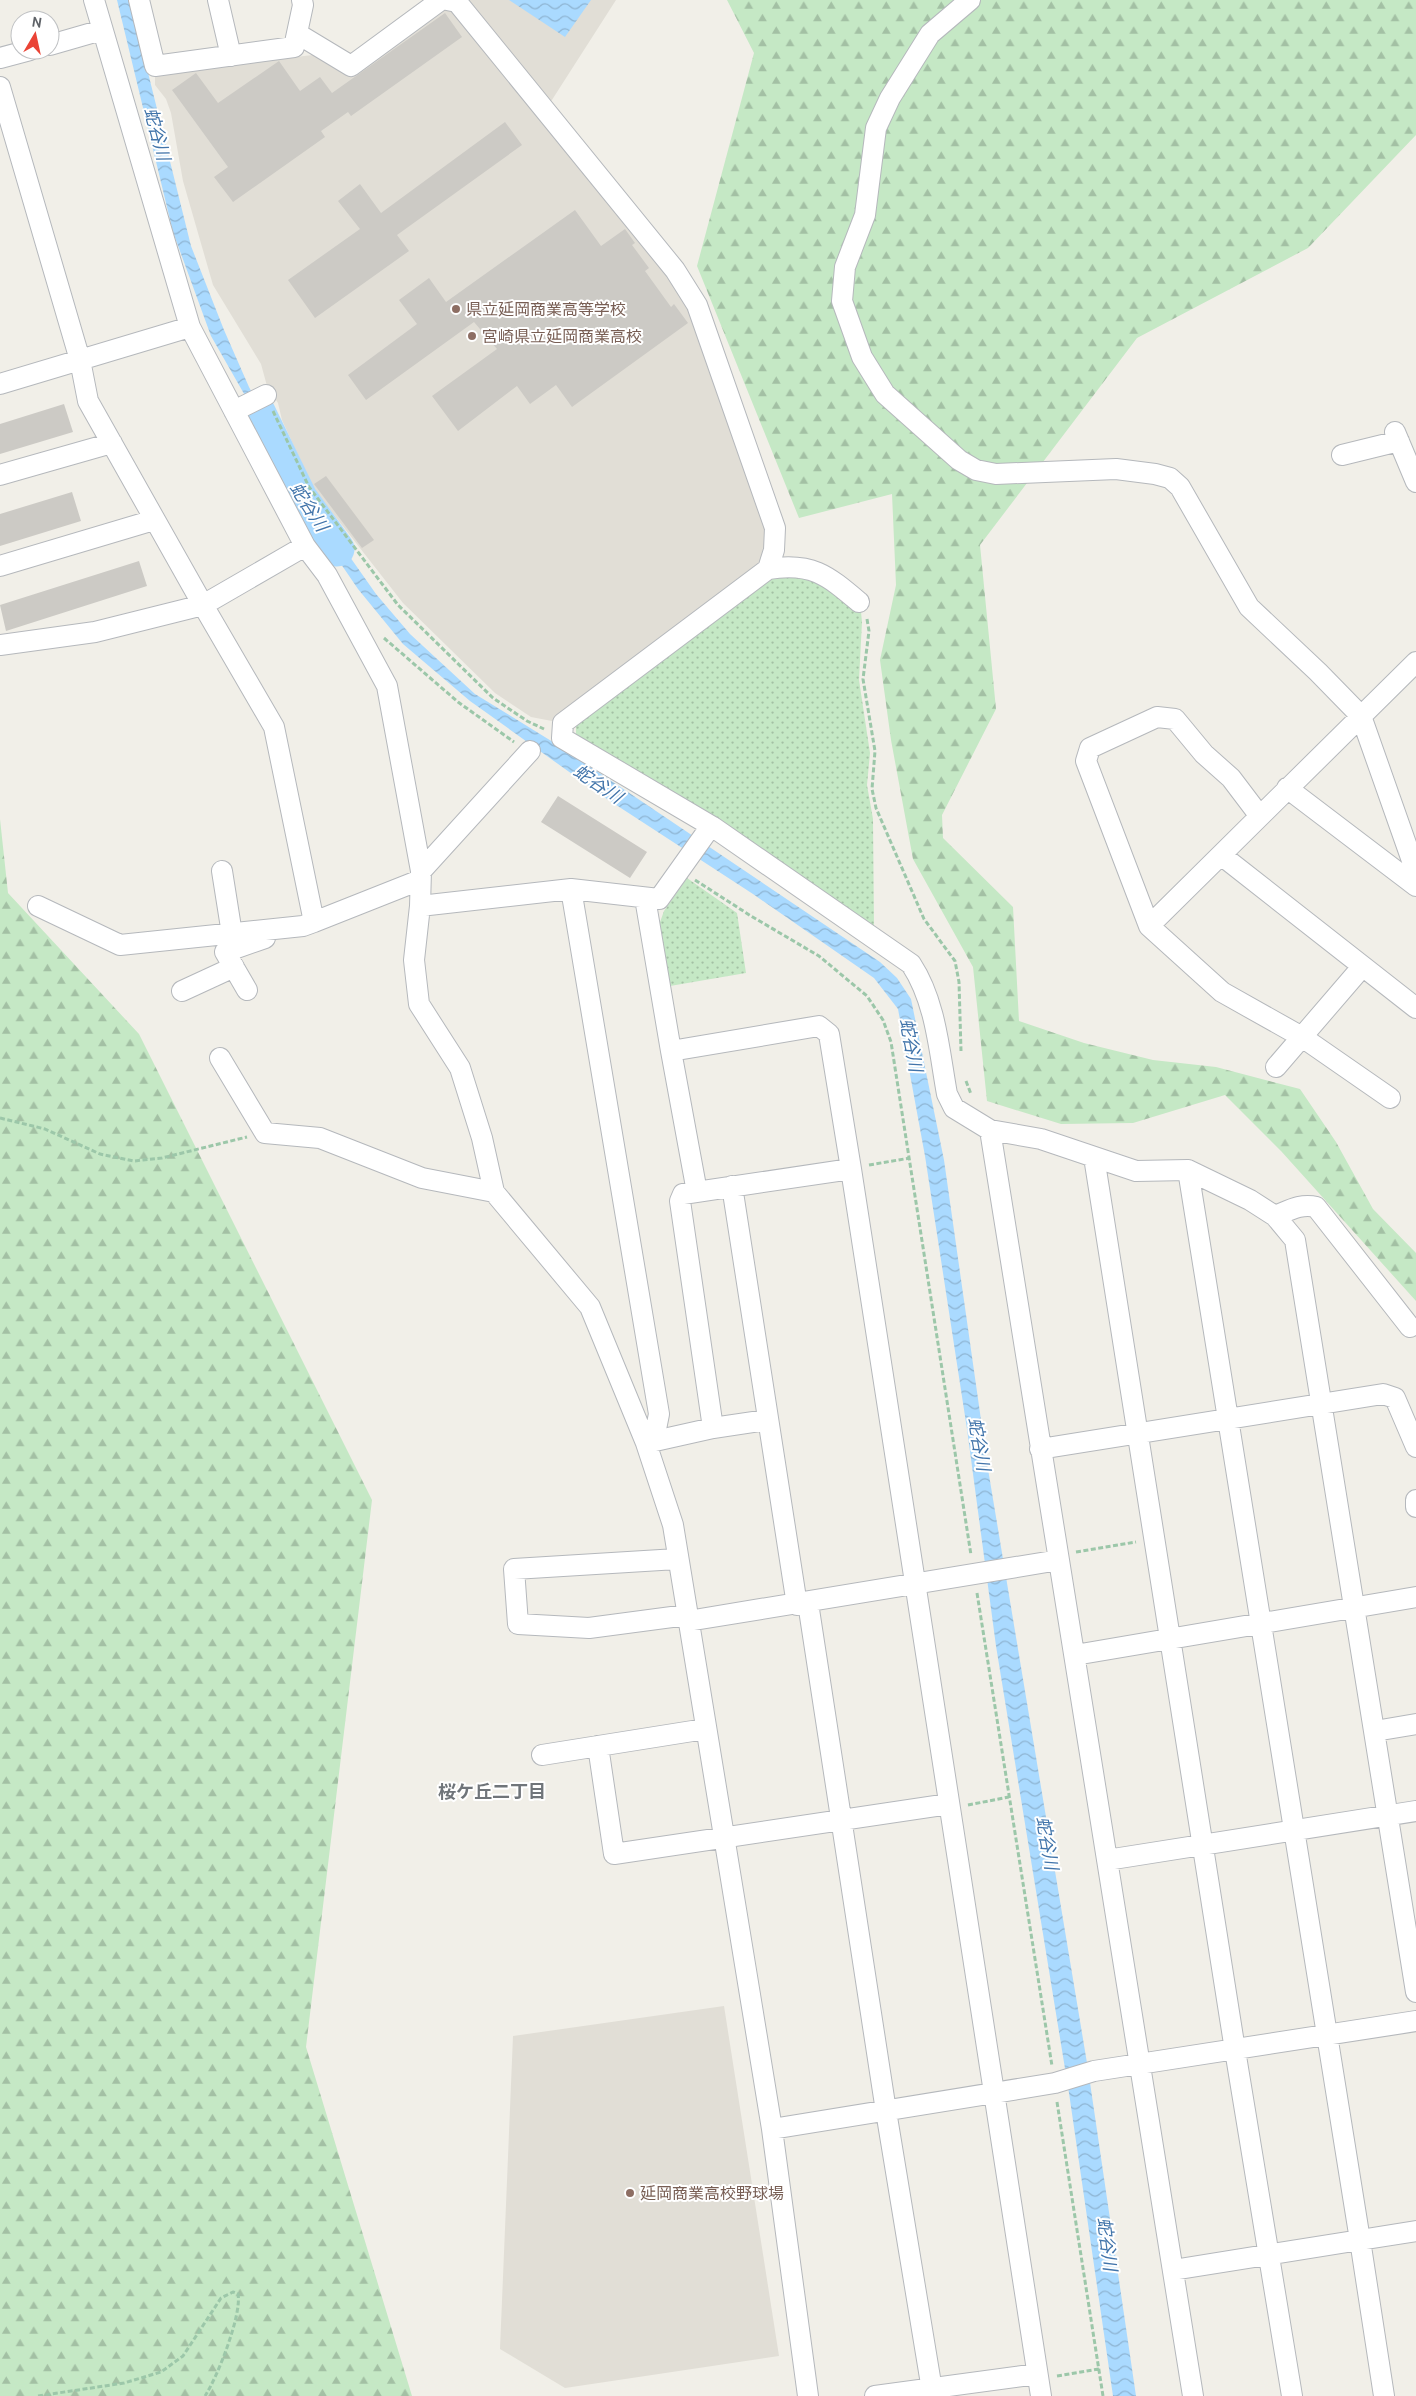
<svg xmlns="http://www.w3.org/2000/svg" width="1416" height="2396" font-family="Cabin,'Noto Sans JP',sans-serif">
<defs>
<pattern id="grass-dots" width="8" height="8" patternUnits="userSpaceOnUse" patternTransform="scale(1.25)"><rect width="8" height="8" fill="#c5e8c5"/><path d="M2 2h.1M6 6h.1" fill="none" stroke="#a3c0a4" stroke-width="1.8" stroke-linecap="round"/></pattern>
<pattern id="forest-firs" width="22" height="20" patternUnits="userSpaceOnUse" patternTransform="scale(1.25)"><rect width="22" height="20" fill="#c5e8c5"/><path d="M5 1l3.5 6h-7zM16 11l3.5 6h-7z" fill="#a3c0a4"/></pattern>
<pattern id="water-waves" width="16" height="10" patternUnits="userSpaceOnUse" patternTransform="scale(1.25)"><rect width="16" height="10" fill="#aadaff"/><path d="M0 5q4-4 8 0t8 0" fill="none" stroke="#8eb4d2"/></pattern>
</defs>
<rect width="100%" height="100%" fill="#f1efe8"/>
<path fill="#e1ded6" d="M464,0H616L550,103Z
M447,5L668,275L690,308L766,529L767,542L760,567L552,721L531,717L495,693L403,603L313,488L282,420L278,403L267,386L261,364L213,285L183,181L171,113L166,99L155,85V74L321,54L349,75Z
M724,2006L779,2356L565,2388L500,2349L513,2036Z"/>
<path fill="url(#grass-dots)" d="M792,571L831,587L861,612L862,622L859,680L870,753L867,785L873,819L874,928L576,735V721L775,572Z
M687,878L737,913L746,973L670,986L659,925L664,911Z"/>
<path fill="url(#forest-firs)" d="M727,0H1416V135L1308,248L1137,338L980,545L996,709L942,815L943,838L1013,907L1019,1021L1084,1043L1153,1060L1216,1067L1300,1089L1336,1142L1373,1209L1416,1253V1301L1281,1151L1225,1095L1133,1123L1061,1124L987,1101L973,967L913,859L891,740L880,660L896,585L892,494L799,518L697,266L754,53Z
M0,819L8,893L139,1034L372,1500L306,2047L412,2396H0Z"/>
<path fill="url(#water-waves)" d="M117,0H130L191,246L224,330L249,387L300,486L376,594L410,634L475,694L561,747L880,962L897,978L911,999L944,1160L988,1469L1088,2069L1136,2396H1113L1069,2093L996,1646L967,1429L925,1156L898,1009L874,978L753,894L607,799L470,701L403,644L358,589L328,545L279,455L211,336L173,232Z
M509,0H591L565,37Z"/>
<g fill="none" stroke-linecap="round" stroke-linejoin="round">
<path stroke="#aadaff" stroke-width="35" d="M258,412L300,498L337,549"/>
</g>
<path fill="#cccac5" d="M445,13L462,37L351,116L348,112L321,131L325,137L233,202L214,177L228,167L172,90L196,73L218,103L279,61L300,91L320,77L332,93Z
M505,122L522,145L397,235L409,251L315,318L288,280L360,229L338,201L360,184L381,213Z
M575,210L601,246L625,229L635,243L632,245L649,268L645,271L671,307L674,304L688,323L572,407L556,385L530,404L517,386L458,431L432,396L497,349L474,322L366,400L348,375L417,324L399,300L429,278L446,302Z
M64,404L73,432L0,454V424Z
M326,476L374,540L362,548L314,484Z
M72,492L81,521L0,546V514Z
M139,561L147,586L6,631L0,605Z
M558,796L647,852L630,878L541,822Z"/>
<g fill="none" stroke-linecap="round" stroke-linejoin="round">
<g stroke="#b5b8bc" stroke-width="22">
<path id="minor" d="M94,0L190,327L305,546L327,575L387,686L421,871L420,906L414,960L419,1004L460,1068L482,1138L494,1192L590,1307L646,1443L673,1525L772,2129L808,2396
M139,0L155,66L294,47L303,5L302,0
M218,0L231,56
M447,0L457,2L675,270L697,305L775,528L774,550L768,569
M970,0L930,34L890,98L876,128L865,215L845,267L842,301L862,357L885,394L959,460L976,470L996,474L1116,469L1155,474L1170,478L1180,487L1249,607L1318,672L1361,716L1416,872
M298,34L351,66L441,0
M50,45L102,30
M0,58L30,50
M0,87L80,360L88,401L203,605L305,546
M0,384L190,327
M234,411L266,395
M1395,432L1416,482
M1342,455L1399,441
M0,475L112,443
M0,566L154,520
M859,602C827,575 812,562 768,569L563,723L562,738L713,827L911,964C936,1002 939,1050 947,1094L954,1108L990,1130
M0,645L95,632L203,605L274,727L314,922L420,880
M1287,788L1416,886
M1259,815L1231,778L1204,754L1175,719L1157,717L1090,748L1086,761L1149,926L1222,992L1302,1037L1390,1098
M1221,855L1416,1008
M222,871L232,934
M421,871L530,751
M571,889L659,1414L656,1429L646,1443
M645,898L671,1051
M38,906L120,945L303,926L314,922
M420,906L571,889L659,899L706,833L713,827
M1149,926L1416,662
M247,990L225,952L265,938
M182,991L234,967
M220,1058L265,1133L320,1138L422,1178L494,1192
M1276,1067L1362,967
M1094,1157L1235,2050L1292,2396
M851,1169L1041,2396
M1188,1170L1250,1200L1275,1216L1295,1240L1416,1992
M732,1186L797,1605
M697,1192L671,1051L819,1026L829,1034L851,1169L683,1194L680,1201L713,1428
M1275,1216C1288,1211 1301,1203 1316,1207L1410,1327
M646,1443L713,1428L767,1420
M1040,1449L1383,1394L1395,1398L1416,1447
M1416,1500V1507
M677,1559L514,1569L518,1624L589,1628L687,1615
M808,1603L886,2111L933,2396
M688,1621L1059,1560
M1075,1655L1416,1597
M1375,1731L1416,1724
M598,1746L614,1854L949,1804
M542,1755L705,1729
M1107,1860L1416,1811
M772,2129L1055,2083L1094,2071L1416,2021
M1173,2270L1360,2240L1188,1170L1136,1171L1041,1139L990,1130L1193,2396
M875,2396L1037,2374
M1384,2396L1360,2240L1416,2231"/>
</g>
<path stroke="#9cc7a9" stroke-width="3" stroke-dasharray="5 2.5" stroke-linecap="butt" d="M273,411L309,487L398,605L493,698L527,721L544,729
M867,619L869,631L863,679L875,751L872,789L876,808L924,919L955,961L959,982L961,1051
M384,638L458,702L514,742
M695,880L751,916L819,956L867,996L883,1020L891,1042L971,1555
M966,1081L971,1094
M0,1118L45,1129L100,1154L134,1161L162,1158L247,1137
M869,1165L910,1158
M1076,1552L1136,1542
M977,1593L1052,2066
M968,1805L1009,1797
M1057,2102L1103,2396
M1057,2376L1099,2369
M38,2396L124,2383L161,2372L183,2356L221,2298L233,2292L238,2294C242,2315 217,2378 205,2396"/>
<use href="#minor" stroke="#fff" stroke-width="20"/>
</g>
<g fill="#8d6e63" stroke="#fff" stroke-width="2">
<circle cx="456" cy="309" r="5"/>
<circle cx="472" cy="336" r="5"/>
<circle cx="630" cy="2193" r="5"/>
</g>
<g text-anchor="middle" stroke-width="4" stroke-linejoin="round" paint-order="stroke">
<g font-size="16" fill="#785e54" stroke="#fff" text-anchor="start">
<text x="466" y="315">県立延岡商業高等学校</text>
<text x="482" y="342">宮崎県立延岡商業高校</text>
<text x="640" y="2199">延岡商業高校野球場</text>
</g>
<g font-size="18" font-style="italic" fill="#4174aa" stroke="#fff">
<text transform="translate(157 134) rotate(75)" y="6">蛇谷川</text>
<text transform="translate(309 507) rotate(57)" y="6">蛇谷川</text>
<text transform="translate(598 784) rotate(34)" y="6">蛇谷川</text>
<text transform="translate(911 1045) rotate(79)" y="6">蛇谷川</text>
<text transform="translate(979 1444) rotate(80)" y="6">蛇谷川</text>
<text transform="translate(1047 1843) rotate(80)" y="6">蛇谷川</text>
<text transform="translate(1107 2244) rotate(83)" y="6">蛇谷川</text>
</g>
<g font-size="18" font-weight="bold" fill="#70757a" stroke="#fff">
<text x="492" y="1798">桜ケ丘二丁目</text>
</g>
</g>
<g transform="translate(35 35) rotate(9)"><circle r="24" fill="#ffffff" stroke="#bfc1c3"/>
<path d="M0-4L9 19L0 12L-9 19Z" fill="#ea4335"/>
<text y="-8" font-size="14" font-weight="bold" text-anchor="middle" fill="#5f6368">N</text>
</g>
</svg>
